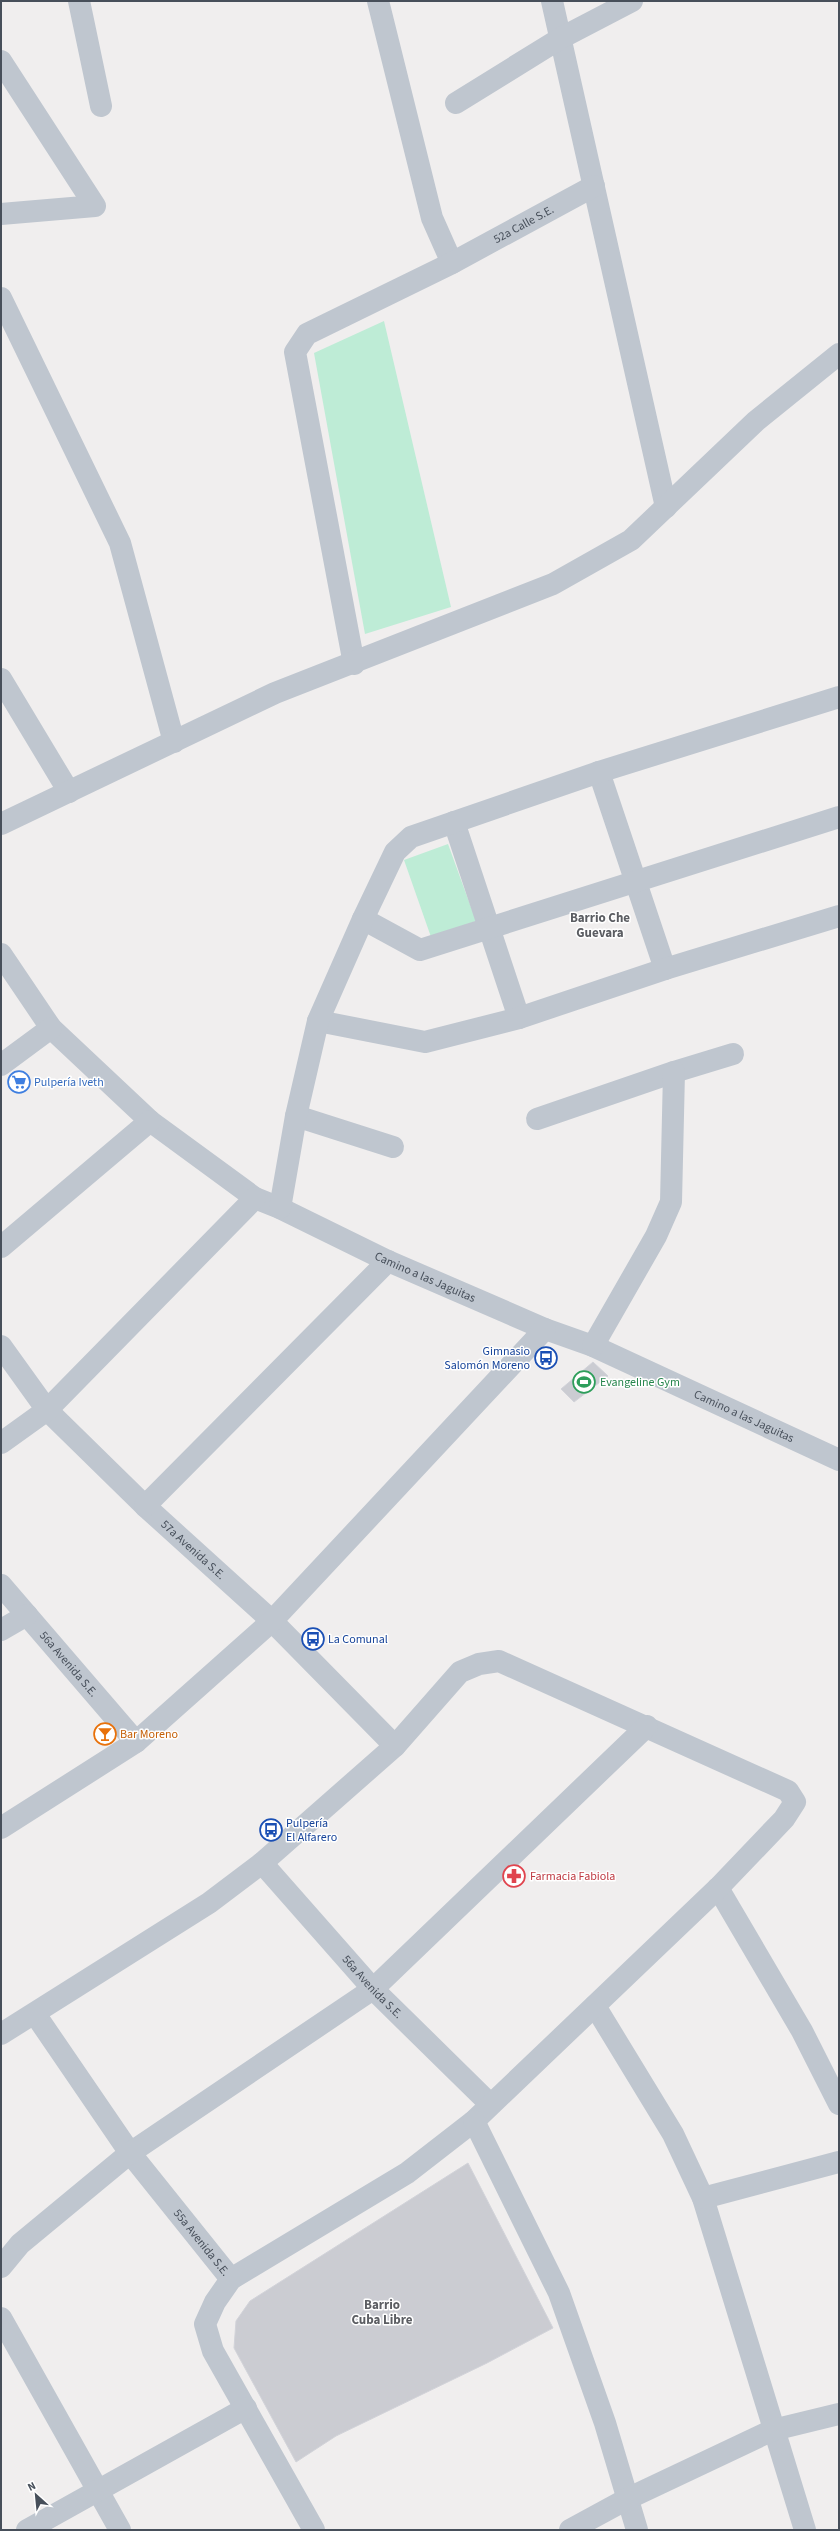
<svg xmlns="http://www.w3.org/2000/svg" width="840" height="2531" font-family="'Source Sans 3',sans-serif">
<rect width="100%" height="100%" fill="#f0eeee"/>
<path fill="#beecd6" d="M384,321L451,607L365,634L314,353Z
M448,844L476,921L431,937L404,860Z"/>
<path fill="#cbccd2" stroke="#d2d3d9" d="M593,1362L608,1376L574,1402L561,1389Z
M468,2163L553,2328L487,2363L336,2436L296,2462L234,2348L236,2321L250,2301Z"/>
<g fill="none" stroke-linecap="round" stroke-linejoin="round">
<g stroke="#bfc6cf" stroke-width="22">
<path d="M79,1L101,106"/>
<path d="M378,1L432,218L452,263"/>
<path d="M552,1L666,507"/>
<path d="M1,61L95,206L1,214"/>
<path d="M456,103L561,38L632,1"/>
<path d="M1,298L120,543L174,742"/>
<path id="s1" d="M354,664L295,352L307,334L452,263L594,186"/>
<path d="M1,679L69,792"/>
<path d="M599,772L665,969"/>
<path d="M454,822L519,1018"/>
<path d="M1,824L275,693L553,584L631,540L756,421L839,354"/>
<path d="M363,919L420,950L839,817"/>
<path id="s2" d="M1,954L51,1028L150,1121L255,1198L280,1208L388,1261L545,1329L593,1346L839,1460"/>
<path d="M318,1021L425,1042L519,1018L665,969L839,916"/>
<path d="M1,1065L51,1028"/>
<path d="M296,1116L393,1147"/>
<path d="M537,1119L674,1072L733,1054"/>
<path d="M280,1208L296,1116L318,1021L363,919L395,852L411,837L599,772L839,697"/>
<path d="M1,1247L150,1121"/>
<path id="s3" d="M1,1346L47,1410L145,1506L272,1621L395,1746"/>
<path d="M593,1346L656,1236L671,1202L674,1072"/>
<path d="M1,1443L47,1410L255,1198"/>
<path d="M145,1506L388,1261"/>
<path id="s4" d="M1,1585L136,1742"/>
<path d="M1,1630L27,1615"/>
<path d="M1,1828L136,1742L272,1621L545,1329"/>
<path id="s5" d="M262,1863L373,1989L490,2104"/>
<path d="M718,1888L802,2031L839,2104"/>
<path d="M595,2006L673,2134L703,2198L805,2530"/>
<path id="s6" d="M35,2014L130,2153L231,2279"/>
<path d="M1,2034L209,1903L262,1863L395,1746L460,1672L479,1664L499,1661L788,1791L795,1802L784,1819L718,1888L474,2121L407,2173L231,2279L215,2302L205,2324L213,2351L314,2530"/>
<path d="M474,2121L559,2293L605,2423L637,2530"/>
<path d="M703,2198L839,2162"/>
<path d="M1,2267L20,2244L130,2153L373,1989L647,1726"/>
<path d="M1,2318L120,2530"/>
<path d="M27,2530L246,2408"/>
<path d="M570,2530L627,2499L773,2430L839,2414"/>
</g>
</g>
<defs>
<g id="supermarket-ring" transform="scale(1.15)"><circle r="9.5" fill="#fff" stroke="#3f7fe0" stroke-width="1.5"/><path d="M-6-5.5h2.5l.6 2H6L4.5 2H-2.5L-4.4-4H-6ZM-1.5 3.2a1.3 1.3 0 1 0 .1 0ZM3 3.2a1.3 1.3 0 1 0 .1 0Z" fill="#3f7fe0"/></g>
<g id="bus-ring" transform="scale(1.15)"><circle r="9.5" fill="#fff" stroke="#1a4fb4" stroke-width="1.5"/><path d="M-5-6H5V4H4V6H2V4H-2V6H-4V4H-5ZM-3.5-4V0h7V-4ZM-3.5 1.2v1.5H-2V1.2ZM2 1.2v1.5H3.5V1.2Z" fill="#1a4fb4"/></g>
<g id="stadium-ring" transform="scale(1.15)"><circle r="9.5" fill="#fff" stroke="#2e9e5b" stroke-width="1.5"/><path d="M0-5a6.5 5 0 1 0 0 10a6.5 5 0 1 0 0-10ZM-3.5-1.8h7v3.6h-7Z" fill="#2e9e5b"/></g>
<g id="bar-ring" transform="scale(1.15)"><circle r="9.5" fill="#fff" stroke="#e8710a" stroke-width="1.5"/><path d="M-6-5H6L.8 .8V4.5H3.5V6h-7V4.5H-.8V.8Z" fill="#e8710a"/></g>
<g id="pharmacy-ring" transform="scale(1.15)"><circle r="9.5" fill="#fff" stroke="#e0444e" stroke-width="1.5"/><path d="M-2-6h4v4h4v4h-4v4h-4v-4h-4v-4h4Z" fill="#e0444e"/></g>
</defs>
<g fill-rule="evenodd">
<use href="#supermarket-ring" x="19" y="1082"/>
<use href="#bus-ring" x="546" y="1358"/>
<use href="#stadium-ring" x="584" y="1382"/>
<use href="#bus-ring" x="313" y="1639"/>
<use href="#bar-ring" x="105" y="1734"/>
<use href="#bus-ring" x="271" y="1830"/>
<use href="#pharmacy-ring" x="514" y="1876"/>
</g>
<g text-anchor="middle" stroke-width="3" stroke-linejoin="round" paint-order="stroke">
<g font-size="12" fill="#474f5a" stroke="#fff">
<text dy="4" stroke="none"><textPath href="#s1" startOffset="582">52a Calle S.E.</textPath></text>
<text dy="4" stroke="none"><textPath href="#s2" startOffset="543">Camino a las Jaguitas</textPath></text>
<text dy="4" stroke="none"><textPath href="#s2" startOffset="891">Camino a las Jaguitas</textPath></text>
<text dy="4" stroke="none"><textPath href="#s3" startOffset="281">57a Avenida S.E.</textPath></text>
<text dy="4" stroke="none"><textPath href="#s4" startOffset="104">56a Avenida S.E.</textPath></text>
<text dy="4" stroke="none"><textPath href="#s5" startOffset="166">56a Avenida S.E.</textPath></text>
<text dy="4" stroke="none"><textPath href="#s6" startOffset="283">55a Avenida S.E.</textPath></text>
</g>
<g font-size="12" fill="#366cbe" stroke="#fff" text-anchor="start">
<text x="34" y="1086">Pulpería Iveth</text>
</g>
<g font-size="12" fill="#164399" stroke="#fff" text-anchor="start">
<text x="530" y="1355" text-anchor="end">Gimnasio<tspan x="530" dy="14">Salomón Moreno</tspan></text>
<text x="328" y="1643">La Comunal</text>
<text x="286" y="1827">Pulpería<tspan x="286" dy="14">El Alfarero</tspan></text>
</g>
<g font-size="12" fill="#27864d" stroke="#fff" text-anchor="start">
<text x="600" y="1386">Evangeline Gym</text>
</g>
<g font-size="12" fill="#c56008" stroke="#fff" text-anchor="start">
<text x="120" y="1738">Bar Moreno</text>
</g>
<g font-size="12" fill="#be3a42" stroke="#fff" text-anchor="start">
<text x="530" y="1880">Farmacia Fabiola</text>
</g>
<g font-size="13" font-weight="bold" fill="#5b5d62" stroke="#fff">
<text x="600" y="922">Barrio Che<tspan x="600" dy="15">Guevara</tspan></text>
<text x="382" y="2309">Barrio<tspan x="382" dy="15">Cuba Libre</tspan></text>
</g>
</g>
<rect width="840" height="2531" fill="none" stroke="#474f5a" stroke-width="4"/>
<g transform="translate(36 2495) rotate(333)" stroke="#ffffff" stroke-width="3" paint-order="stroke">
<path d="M0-3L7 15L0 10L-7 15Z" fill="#474f5a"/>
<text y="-6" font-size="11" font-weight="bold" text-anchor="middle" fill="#474f5a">N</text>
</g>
</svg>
